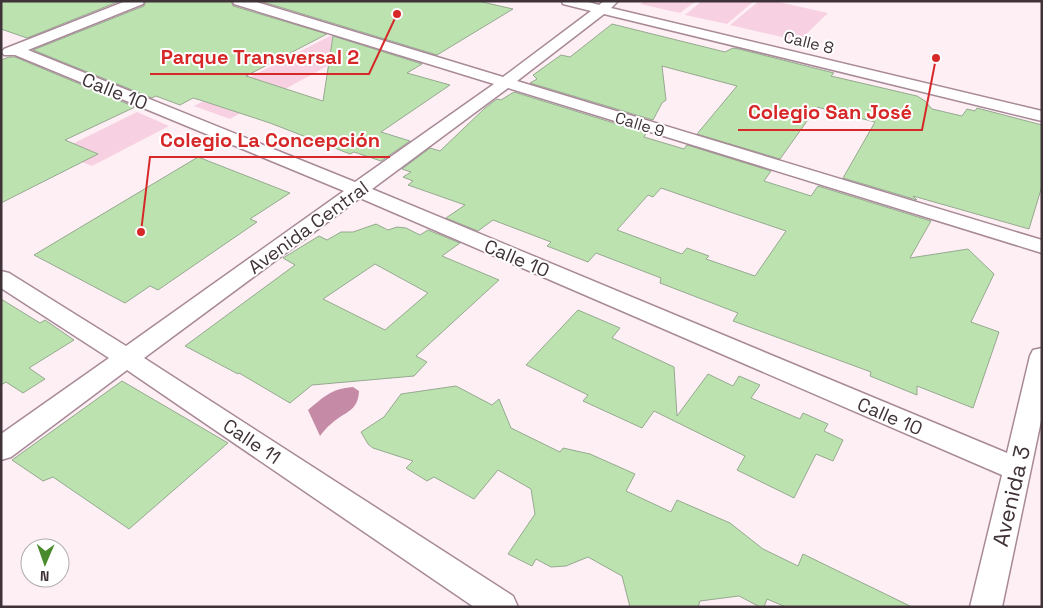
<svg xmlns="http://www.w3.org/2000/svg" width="1043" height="608" font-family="'Space Grotesk',sans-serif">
<rect width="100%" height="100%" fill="#feeff5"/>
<path fill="#f7d1e2" d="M645,1H696L680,13L640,4Z
M702,1H751L753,2L727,24L685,15Z
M759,1H774L828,13L799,41L730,25Z
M330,36L364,46L230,119L194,106Z
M137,112L169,126L92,166L56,152Z"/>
<path fill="#c58ba6" d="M353,387L359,391C358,412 345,411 331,424C327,427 323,432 320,436L308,410C324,397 330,389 353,387Z"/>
<path fill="#bce2af" stroke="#96a990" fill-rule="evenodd" d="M1,1H120L27,38L1,29Z
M146,1H231L233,6L327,34L246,76L323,101L333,36L422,64L407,73L450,85L381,132L410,141L381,161L354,152L350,154L270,123L200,100L193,98L180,105L156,96L152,98L33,50L144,6Z
M260,1H478L513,9L437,55Z
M612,24L725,52L733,48L739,49L834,73L831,76L917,96L925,101L932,109L962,116L967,109L975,111L977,108L1042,125V186L1029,229L913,196L917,200L843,178L875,122L817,107L780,159L697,134L737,86L662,66L666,100L662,103L653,120L530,83L537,79L533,75L561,55L570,57Z
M9,57H15L135,107L65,140L98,154L1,203V60Z
M514,92L646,133L644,137L684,149L687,145L771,171L764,181L811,196L818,186L931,221L910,258L968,249L994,274L971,322L999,332L973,408L917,386V395L870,376L871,372L733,321L738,313L660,283L661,278L596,253L588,262L547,246L551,242L493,220L478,231L446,218L465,205L408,185L413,181L403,177L411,172L402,169L430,148L440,151L485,108L497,99L501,100ZM661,188L727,211L786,231L755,276L706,259L709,256L687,248L682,254L617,230L648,195L653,197Z
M198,157L290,193L250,219L257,222L158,290L150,286L125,303L34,255Z
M376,224L388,230L397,227L406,228L420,235L428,230L460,243L442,256L499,280L416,356L427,362L414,376L312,385L290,403L239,373L238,374L185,346L295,265L283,258L319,236L327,240L341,232H353ZM375,264L428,293L385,330L323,299Z
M1,299L40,323L45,320L74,340L29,368L45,379L23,393L6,382L1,385Z
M578,310L620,328L612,338L674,367L677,416L708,374L733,386L739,376L760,385L751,398L800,419L803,413L828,424L824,431L843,440L833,461L816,454L794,498L737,470L745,456L654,411L642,428L583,401L588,395L526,365Z
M122,381L228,443L129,529L53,477L43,481L12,460Z
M456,386L492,405L499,399L511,428L560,452L563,448L590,454L635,474L626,491L671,512L677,500L730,523L763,549L798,566L803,554L912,607H786L767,599L764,607H760L739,596L700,601L698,607H630L622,576L588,557L566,566L551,567L536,559L532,566L508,554L535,514L531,489L498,470L474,499L434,477L427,481L406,468L413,461L373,448L368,444L361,432L384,417L401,394Z"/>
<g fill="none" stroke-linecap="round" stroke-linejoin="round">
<g stroke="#a88997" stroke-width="3">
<path id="street" d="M126,1H144L143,4L28,50L355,182L494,84L234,4L233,1H253L503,77L591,11L563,4L562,1H585L599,5L604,1H618L611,8L1042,111V121L604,14L517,81L1042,240V253L508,88L372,189L1007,453L1030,356L1033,350L1042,348V416L1002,607H970L1002,475L360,198L144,358L513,596L518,607H474L127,370L11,457L1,460V434L109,358L1,288V271L9,273L126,346L344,191L15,55H4L2,52L4,49Z"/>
</g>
<use href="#street" fill="#fff" fill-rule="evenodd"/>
</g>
<g text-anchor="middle" stroke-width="4" stroke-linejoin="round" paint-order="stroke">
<g font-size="16" fill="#3f3238" stroke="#fff">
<text transform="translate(809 42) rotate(14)" y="6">Calle 8</text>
<text transform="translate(640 124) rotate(17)" y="6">Calle 9</text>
</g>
<g font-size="19" fill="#3f3238" stroke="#fff">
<text transform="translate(115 91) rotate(22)" y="7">Calle 10</text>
<text transform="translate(308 227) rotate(-36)" y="7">Avenida Central</text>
<text transform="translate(517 258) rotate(23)" y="7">Calle 10</text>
<text transform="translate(890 416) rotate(23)" y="7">Calle 10</text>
<text transform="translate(252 441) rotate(34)" y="7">Calle 11</text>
</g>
<g font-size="22" fill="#3f3238" stroke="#fff">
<text transform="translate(1011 496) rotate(-77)" y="8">Avenida 3</text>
</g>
</g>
<path fill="none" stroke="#d62828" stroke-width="2" d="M397 14L369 74H150M936 58L922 130H738M141 232L150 157H390"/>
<g fill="#d62828" stroke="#fff" stroke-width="2">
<circle cx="397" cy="14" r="5"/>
<circle cx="936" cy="58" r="5"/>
<circle cx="141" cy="232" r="5"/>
</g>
<g font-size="20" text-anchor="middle" font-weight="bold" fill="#d62828" stroke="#fff" stroke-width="4" stroke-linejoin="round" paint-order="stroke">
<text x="260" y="64">Parque Transversal 2</text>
<text x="830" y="119">Colegio San José</text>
<text x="270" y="147">Colegio La Concepción</text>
</g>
<rect width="1043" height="608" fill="none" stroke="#3f3238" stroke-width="5"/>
<g transform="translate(45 563) rotate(182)"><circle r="24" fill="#ffffff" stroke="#b2adaf"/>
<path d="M0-4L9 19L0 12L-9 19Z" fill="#498a2c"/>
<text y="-8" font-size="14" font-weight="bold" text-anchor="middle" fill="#3f3238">N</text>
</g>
</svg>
